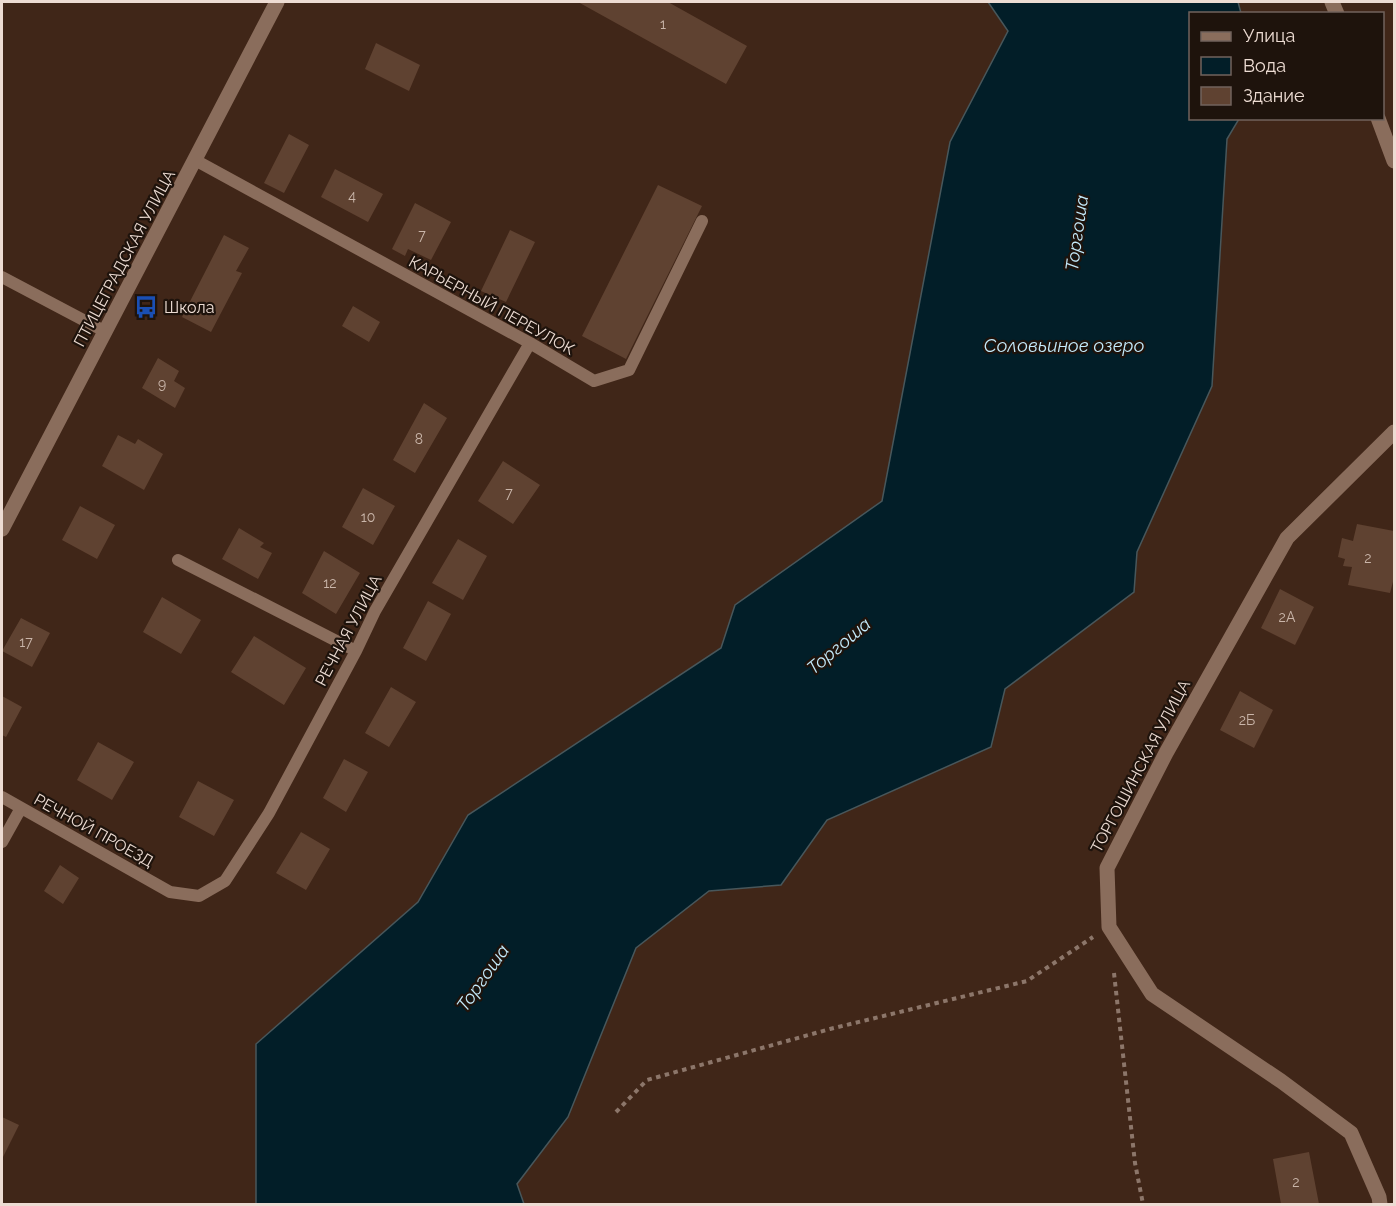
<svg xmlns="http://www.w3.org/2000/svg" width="1396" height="1206" font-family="Raleway,sans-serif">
<rect width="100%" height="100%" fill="#402618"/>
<path fill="#021e28" stroke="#48575b" stroke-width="1.5" d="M988,2H1238L1241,13L1190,14V118L1239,119L1227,139L1212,386L1137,552L1134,592L1005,689L991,747L827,820L781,885L709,891L636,948L568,1117L517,1184L524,1204H256V1044L418,902L468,815L721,648L735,605L882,501L950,142L1008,31Z"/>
<path fill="#5f4231" d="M578,2H668L747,46L726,84Z
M376,43L420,65L409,91L365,69Z
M289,134L309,145L284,193L264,183Z
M335,169L383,194L368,222L321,197Z
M658,185L702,206L626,359L582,336Z
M415,203L451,222L431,260L408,249L405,256L392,249Z
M510,230L535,242L506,302L481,291Z
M224,235L249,248L236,271L242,273L211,332L182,317Z
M353,306L380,322L369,342L342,326Z
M158,358L179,371L174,381L185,388L175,408L142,388Z
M424,403L447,418L415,473L393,460Z
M118,435L135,444L138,439L163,454L144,490L102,466Z
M503,461L540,485L513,524L478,501Z
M363,488L395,506L373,545L342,527Z
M80,506L115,525L97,559L62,540Z
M1357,524L1394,531V578L1390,593L1348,585L1352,567L1343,566L1345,559L1338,557L1342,538L1353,541Z
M239,528L264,543L260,547L272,553L258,579L222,559Z
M458,539L487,556L463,600L432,583Z
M324,551L360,573L336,614L302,593Z
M1280,589L1314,607L1295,645L1261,628Z
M162,597L201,620L181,654L143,632Z
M428,601L451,614L426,661L403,648Z
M21,618L50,633L32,667L2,651Z
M254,636L306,668L284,705L231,672Z
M391,687L416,702L389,747L365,733Z
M1240,691L1273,710L1254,748L1220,730Z
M2,696L22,707L6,737L2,735Z
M98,742L134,762L112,800L77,780Z
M344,759L368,772L346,812L323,798Z
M198,781L234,800L214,836L179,817Z
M301,832L330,849L306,890L276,873Z
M60,865L79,878L63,904L44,891Z
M2,1117L19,1125L2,1159Z
M1309,1152L1319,1204H1281L1273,1159Z"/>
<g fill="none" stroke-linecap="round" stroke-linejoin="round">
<path stroke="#8c766a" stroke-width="4" stroke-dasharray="4.5 4.5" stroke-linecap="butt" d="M1114,973L1135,1163L1143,1204
M616,1112L647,1080L830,1029L1027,981L1093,937"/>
<path stroke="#8a6d5c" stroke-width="12" d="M195,160L530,343L594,381L629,370L702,221
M2,277L106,332
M178,560L356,651
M2,797L170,892L199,896L225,881L269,813L356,651L375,611L530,343
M2,842L21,808"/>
<path stroke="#8a6d5c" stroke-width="15" d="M1380,1204L1379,1197L1351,1133L1281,1081L1152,994L1109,927L1107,868L1166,753L1287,538L1394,432"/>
<path stroke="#8a6d5c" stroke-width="15" d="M2,529L277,2"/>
<path stroke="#8a6d5c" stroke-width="15" d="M1332,2L1337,14
M1378,118L1394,161"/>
</g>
<defs>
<g id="bus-bare" transform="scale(1.8)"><path d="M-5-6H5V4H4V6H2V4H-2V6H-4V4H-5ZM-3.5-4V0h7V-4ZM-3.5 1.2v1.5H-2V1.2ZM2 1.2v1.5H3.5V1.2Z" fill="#1a4fb4" stroke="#1e130c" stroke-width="2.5" paint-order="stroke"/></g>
</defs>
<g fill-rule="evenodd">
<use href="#bus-bare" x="146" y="307"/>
</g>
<g text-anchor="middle" stroke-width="4.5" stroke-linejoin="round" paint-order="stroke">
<g font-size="14" fill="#cab6aa">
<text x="663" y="29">1</text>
<text x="352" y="201">4</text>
<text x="422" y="240">7</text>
<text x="162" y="389">9</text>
<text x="419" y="444">8</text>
<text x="509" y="498">7</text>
<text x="368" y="522">10</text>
<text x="1368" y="563">2</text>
<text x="330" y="588">12</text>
<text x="1287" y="622">2А</text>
<text x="26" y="647">17</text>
<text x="1247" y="725">2Б</text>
<text x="1296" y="1187">2</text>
</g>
<g font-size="16" fill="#eddcd3" stroke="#1e130c">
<text transform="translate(124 258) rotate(-62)" y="6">ПТИЦЕГРАДСКАЯ УЛИЦА</text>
<text transform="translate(492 305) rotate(29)" y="6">КАРЬЕРНЫЙ ПЕРЕУЛОК</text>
<text transform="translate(348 630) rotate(-62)" y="6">РЕЧНАЯ УЛИЦА</text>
<text transform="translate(1140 766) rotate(-62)" y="6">ТОРГОШИНСКАЯ УЛИЦА</text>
<text transform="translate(94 830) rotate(29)" y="6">РЕЧНОЙ ПРОЕЗД</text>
</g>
<g font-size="16" fill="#eddcd3" stroke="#1e130c" text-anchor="start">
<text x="164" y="313">Школа</text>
</g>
<g font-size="18" font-style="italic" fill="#c4ebfc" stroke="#1e130c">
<text transform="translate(1077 233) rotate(-82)" y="6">Торгоша</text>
<text x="1064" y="352">Соловьиное озеро</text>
<text transform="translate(839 646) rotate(-40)" y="6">Торгоша</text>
<text transform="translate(483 978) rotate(-55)" y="6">Торгоша</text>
</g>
</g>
<rect width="1396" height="1206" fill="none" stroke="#eddcd3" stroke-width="6"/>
<rect x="1189" y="12" width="195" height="108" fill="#1e130c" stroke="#71635c" stroke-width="1.5"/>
<rect x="1201" y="32" width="30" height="9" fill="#8a6d5c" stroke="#71635c" stroke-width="1.5"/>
<text x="1243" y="42" font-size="18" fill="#eddcd3">Улица</text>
<rect x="1201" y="57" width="30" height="18" fill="#021e28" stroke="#71635c" stroke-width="1.5"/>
<text x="1243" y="72" font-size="18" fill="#eddcd3">Вода</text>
<rect x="1201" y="87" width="30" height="18" fill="#5f4231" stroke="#71635c" stroke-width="1.5"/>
<text x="1243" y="102" font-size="18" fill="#eddcd3">Здание</text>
</svg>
